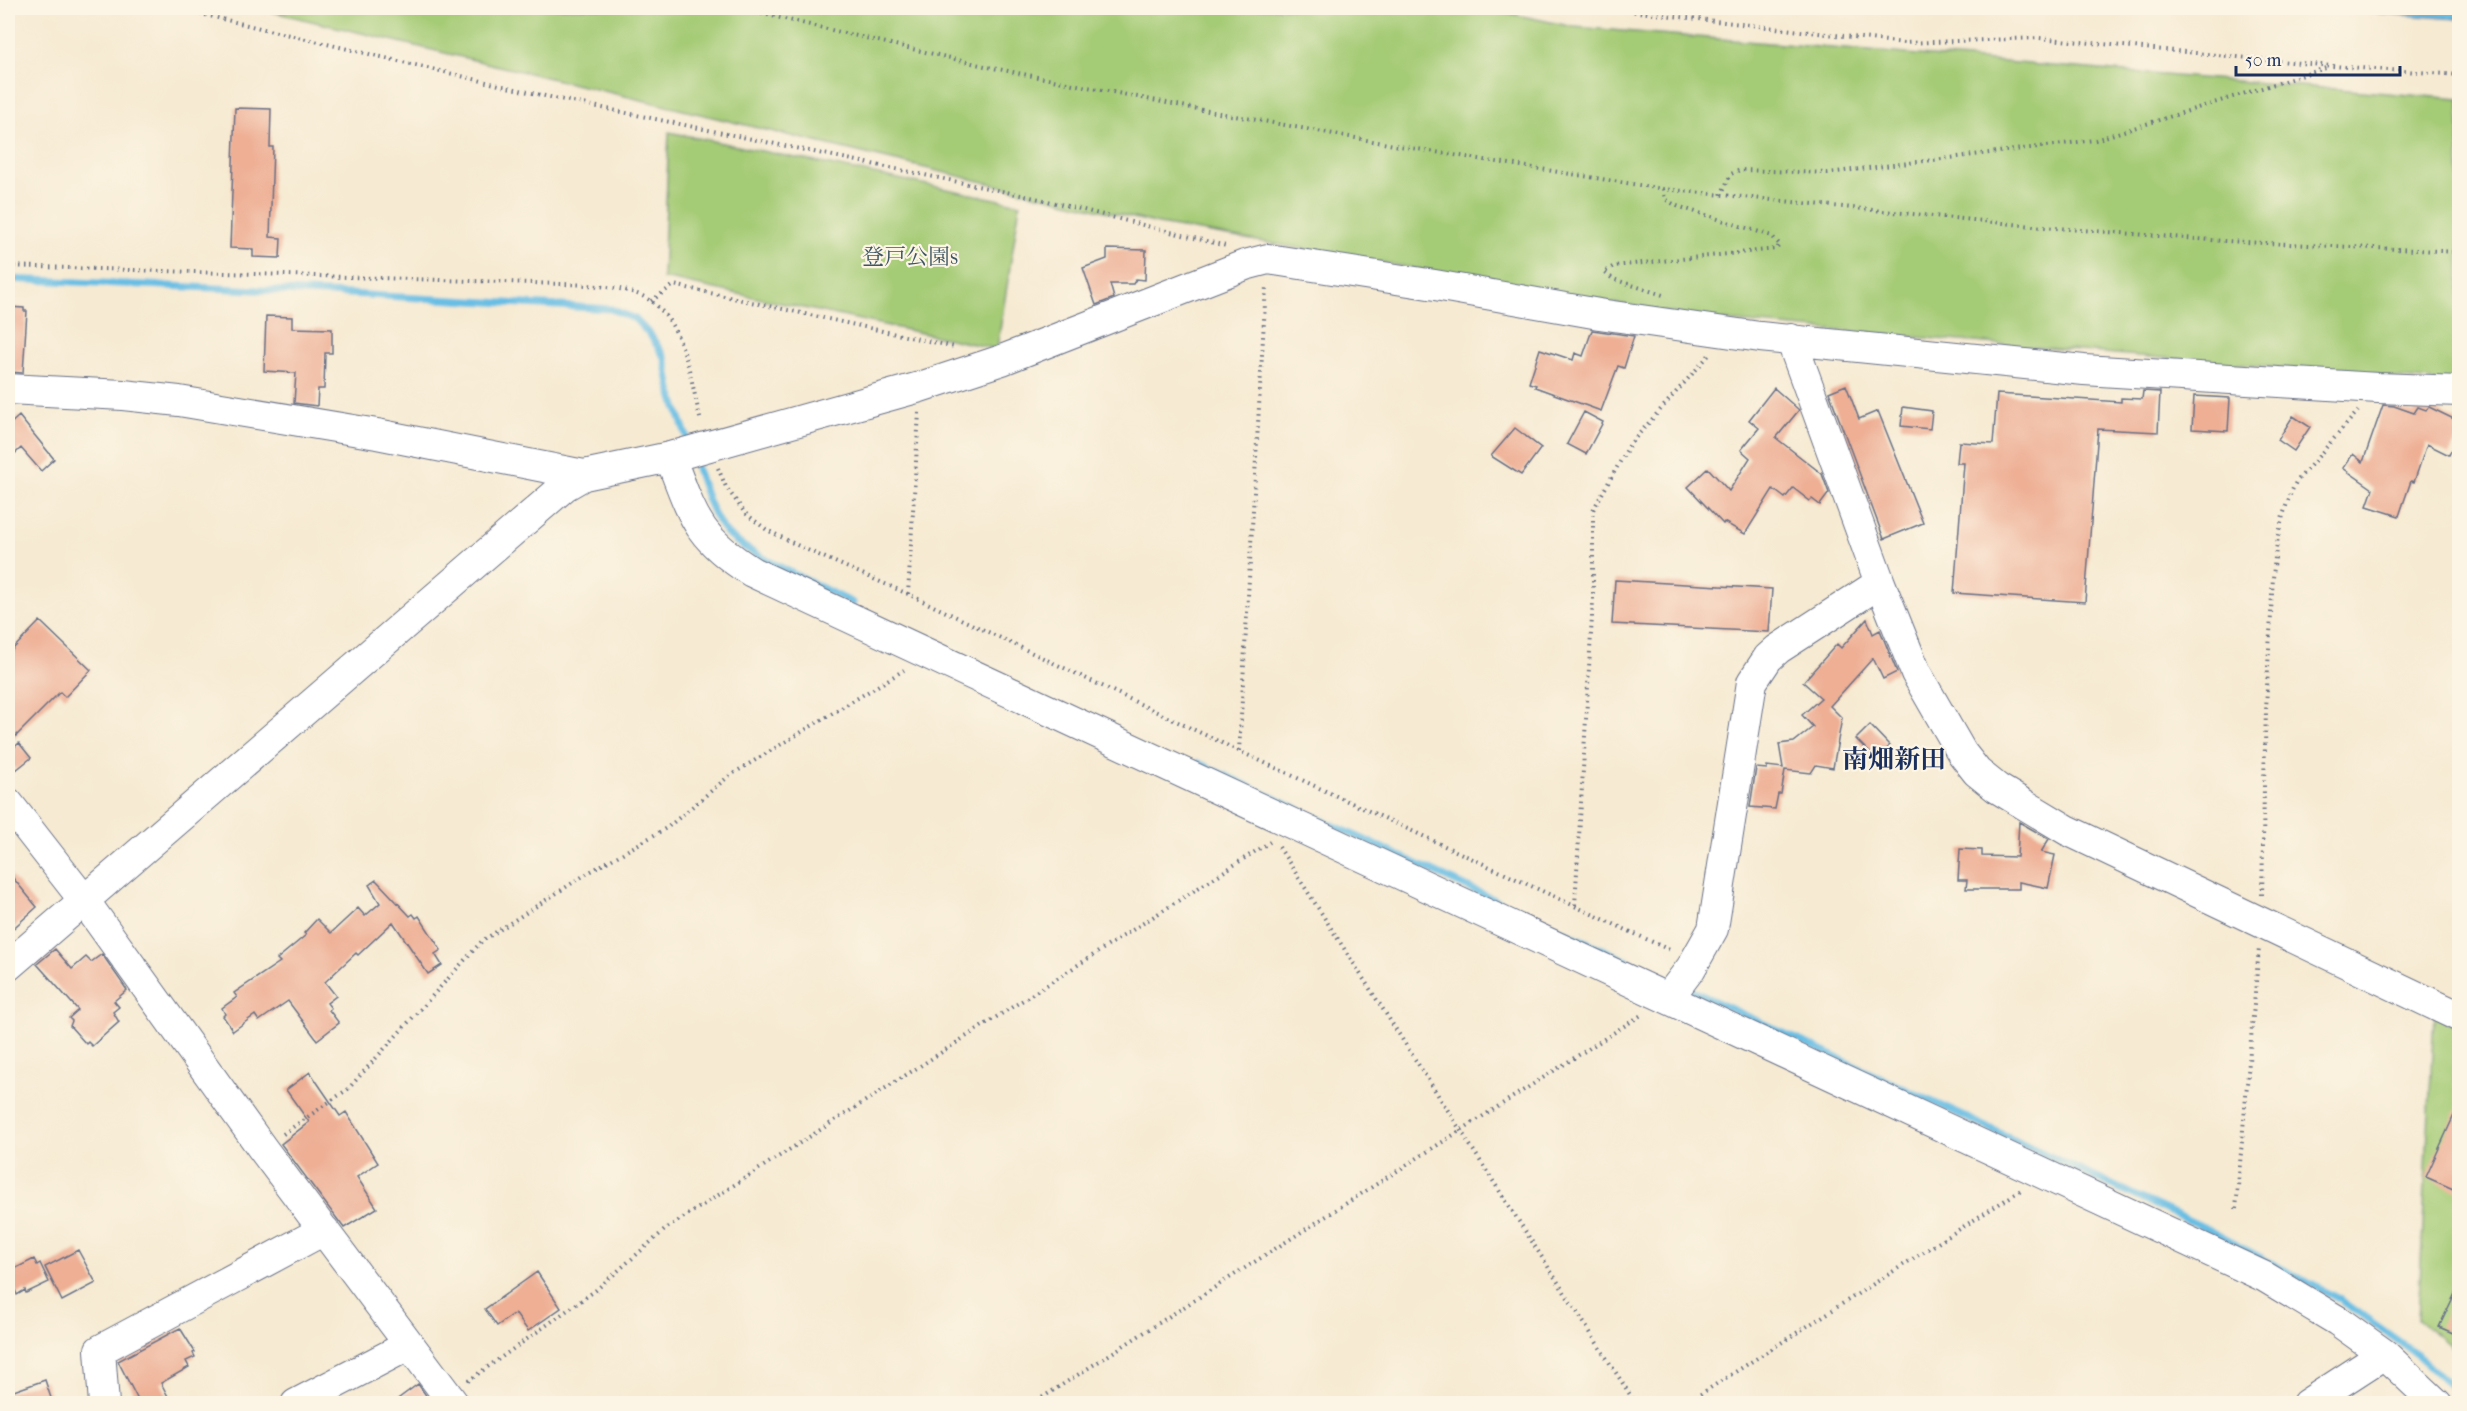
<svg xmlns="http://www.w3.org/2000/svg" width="2467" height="1411" font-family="'IM FELL French Canon','Noto Serif JP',serif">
<rect width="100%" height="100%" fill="#fcf5e5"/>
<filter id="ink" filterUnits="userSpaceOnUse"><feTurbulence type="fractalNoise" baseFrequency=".0167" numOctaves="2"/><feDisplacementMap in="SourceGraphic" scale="12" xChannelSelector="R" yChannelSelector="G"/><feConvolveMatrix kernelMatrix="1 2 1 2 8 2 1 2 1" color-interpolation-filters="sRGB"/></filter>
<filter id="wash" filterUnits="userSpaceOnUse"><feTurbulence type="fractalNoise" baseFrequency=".008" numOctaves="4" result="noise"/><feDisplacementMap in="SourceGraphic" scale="24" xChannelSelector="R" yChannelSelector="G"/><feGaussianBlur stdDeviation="1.35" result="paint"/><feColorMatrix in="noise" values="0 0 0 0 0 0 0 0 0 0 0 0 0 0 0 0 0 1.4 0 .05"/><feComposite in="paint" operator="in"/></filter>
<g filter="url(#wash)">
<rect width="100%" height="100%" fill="#f6ead2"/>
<path fill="#a4cb75" stroke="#607d6a" stroke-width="1.5" d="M257,8H1485L1574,27L2459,99V383L1712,320L1159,224Z
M669,132L1020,204L997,349L663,278Z
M2434,1015L2459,1028V1353L2418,1319Z"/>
<path fill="#67bee4" stroke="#4176a1" stroke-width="1.5" d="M2309,8H2459V19Z"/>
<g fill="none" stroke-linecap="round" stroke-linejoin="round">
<path stroke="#67bee4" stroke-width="7" d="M8,279L350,294L611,309L635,319L651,336L665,358L672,395L689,443
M693,457C702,481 708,509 724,530C739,551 826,589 853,603
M1198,763L1673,982
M1686,988L2201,1226L2341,1300L2414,1352L2460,1394"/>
</g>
<g id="blocks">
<path fill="#eeaf94" d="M235,108L271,109L270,147H273L270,237L281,238L280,258L253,257V249L230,248Z
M1107,249L1146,250L1145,280L1136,279L1133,284H1110L1114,298L1096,305L1083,268L1107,259Z
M8,307L24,308V311H27L23,373L8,372Z
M266,316L292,317V328L332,329V353H325L324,389H318L317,406L294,403L296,373L264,371Z
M1592,330L1634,336L1624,368L1618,366L1601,411L1535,387L1536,385L1529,383L1540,349L1573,360L1575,353L1583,356Z
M1846,385L1859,419L1878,411L1923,523L1884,539L1829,392Z
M1774,388L1799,410L1776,438L1822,474L1829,493L1820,505L1812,499L1810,501L1793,488L1785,498L1773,489L1745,534L1724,522L1723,524L1688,487L1708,468L1729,491L1750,458L1741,450L1759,428L1749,420Z
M2143,391L2160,392L2158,432L2098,429L2085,602L1954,593L1964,463H1957L1959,442L1993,444L1997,394L2121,402V398L2142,399Z
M2194,396L2230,398L2228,431L2192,429Z
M2383,405L2394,406L2414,413L2418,407L2426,410L2429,407L2460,422V433L2449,455L2427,444L2414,482L2411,481L2399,516L2367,506L2373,489L2343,468L2353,454L2363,462Z
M1903,407L1932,411L1930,429L1901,426Z
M1584,412L1603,422L1586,454L1567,444Z
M19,416L54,459L41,471L21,448L8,460V426Z
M2293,416L2310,427L2294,451L2278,440Z
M1515,428L1541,448L1521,475L1491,456Z
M1615,580L1772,589L1769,632L1612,624Z
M1867,619L1873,634L1880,630L1897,672L1883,679L1873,658L1830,706L1842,718L1833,768L1816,765L1811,773L1785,770L1781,794H1778L1775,809L1750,807L1756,768L1767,769V766L1783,768L1779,744L1794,742L1813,727L1802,715L1821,698L1803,682L1837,644L1841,648Z
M40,621L91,670L65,697L60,692L8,744V654Z
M1870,725L1890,746L1876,759L1856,739Z
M19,743L31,758L16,770L8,760V753Z
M2019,822L2049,839L2041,852L2055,855L2048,888L2019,882V889H1966L1967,880H1958L1960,849L1982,850V856L2017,857Z
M8,872L37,907L8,933Z
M376,880L410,916L413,914L416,918L419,916L441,950L435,954L442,965L428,974L393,922L358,955L356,953L325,982L336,996L327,1003L331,1008L329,1010L339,1023L317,1040L288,1001L259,1021L255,1015L233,1031L223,1016L225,1014L222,1008L237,997L234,993L280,962L277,959L306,935L304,933L317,919L331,933L358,908L365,916L380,903L369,885Z
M55,949L72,969L86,957L91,962L102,954L127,990L114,1001L119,1007L113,1012L119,1022L92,1046L88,1042L86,1044L70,1026L72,1021L69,1018L78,1010L37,964Z
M310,1072L340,1116L346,1112L378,1163L357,1177L377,1208L344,1228L281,1144L309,1122L286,1090Z
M2460,1102V1192L2426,1177Z
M78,1250L96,1283L62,1301L45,1267Z
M34,1259L37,1265L40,1263L49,1282L26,1293L25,1290L17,1295L8,1272Z
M537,1272L561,1308L528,1331L515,1313L497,1326L485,1309Z
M2460,1283V1336L2439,1327Z
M180,1328L195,1352L193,1353L195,1357L186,1361L189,1367L161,1383L172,1404H140L118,1361Z
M45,1380L53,1404H8V1393Z
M418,1384L432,1404H391Z"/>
</g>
</g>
<g filter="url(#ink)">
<use href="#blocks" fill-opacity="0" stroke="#687087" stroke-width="1.5"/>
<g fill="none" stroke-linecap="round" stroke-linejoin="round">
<g stroke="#687087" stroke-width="32">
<path id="minor" d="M1791,339L1880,583L1916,673L1962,753L1977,772L1997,788L2067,830L2460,1017
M8,389L123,395L179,401L377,434L584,475L670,457L920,387L1002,360L1245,265L1268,259L1435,285L1599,314L1760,337L2084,370L2378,388L2460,391
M670,457C693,516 696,537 752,572L2265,1277L2338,1321L2384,1354L2437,1404
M8,803L83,899L262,1148L454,1404
M8,966L565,486L584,475
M1668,998L1691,968L1713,929L1752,682L1768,658L1778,649L1880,583
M104,1404L100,1350L324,1230
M296,1404L409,1345
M2307,1404L2384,1354"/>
</g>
<path stroke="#687087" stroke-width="4" stroke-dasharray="1.5 4.5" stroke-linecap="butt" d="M176,8L545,96L1040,199L1226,246
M738,8L993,68L1197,109L1405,147L1663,189L2043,227L2224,241L2460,252
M1604,8L1904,43L2039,38L2332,66L2460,75
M1663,189L1665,199L1677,206L1772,236L1780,245L1776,249L1614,266L1604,272L1613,279L1666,296
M1721,195L1731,174L1740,170L1828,173L2095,140L2329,67
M8,266L534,283C566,285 624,282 651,301C686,327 691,383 701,422
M651,301L674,285L955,347
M718,468L726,487L745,513L767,530L805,549L908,594L1239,751L1672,951
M908,594L919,412
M1239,751L1266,286
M1279,847L1636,1404
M2262,895C2264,808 2264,721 2270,634C2273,582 2272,530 2296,482L2358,411
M1575,905L1593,600V510L1630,444L1709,355
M283,1134L348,1089L482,941L588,873L668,827L729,776L904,670
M2236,1209L2259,948
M468,1381L596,1290L667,1228L1270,842
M1032,1404L1643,1014
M1685,1404L2021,1190"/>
<use href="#minor" stroke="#fff" stroke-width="30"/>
</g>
</g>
<g text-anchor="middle" stroke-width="4.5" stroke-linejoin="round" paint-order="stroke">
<g font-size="22" fill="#3d5664" stroke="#fcf5e5">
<text x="910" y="264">登戸公園s</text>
</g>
<g font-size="26" font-weight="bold" fill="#1b2f5e" stroke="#fcf5e5">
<text x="1894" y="768">南畑新田</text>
</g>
</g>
<rect width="2467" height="1411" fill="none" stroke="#fcf5e5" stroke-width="30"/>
<path d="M2236 66v9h164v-9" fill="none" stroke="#1b2f5e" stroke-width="3"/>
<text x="2245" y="66" font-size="18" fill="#1b2f5e" stroke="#fcf5e5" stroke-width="4.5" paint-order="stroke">50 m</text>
</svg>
